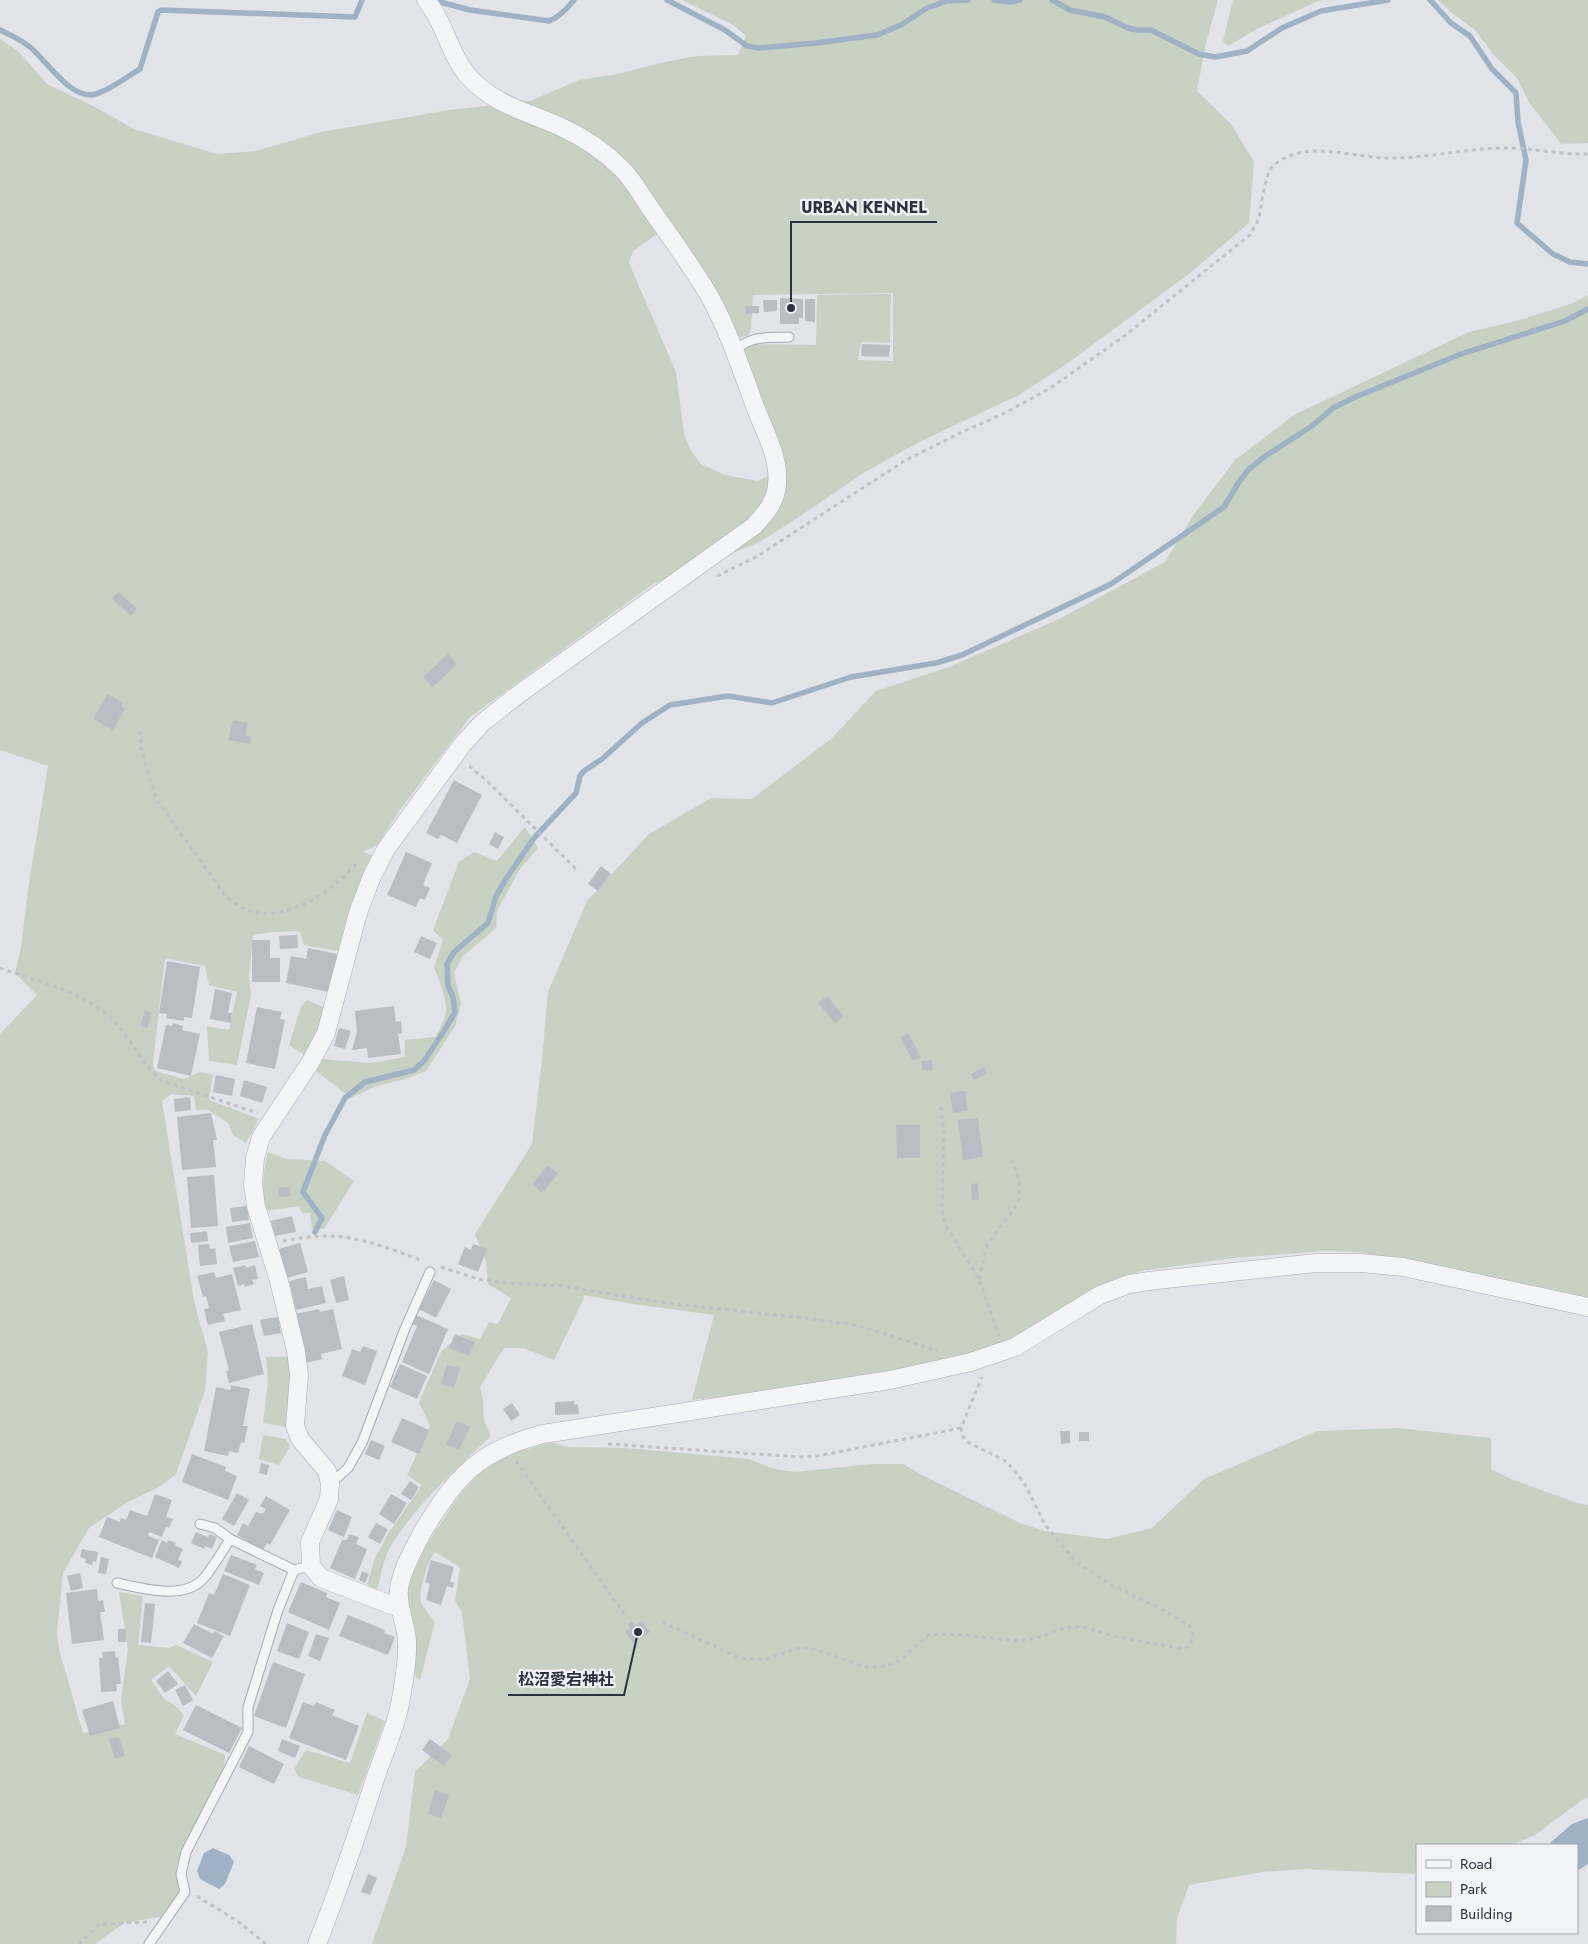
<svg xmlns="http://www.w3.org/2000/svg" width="1588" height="1944" font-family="Jost,'Noto Sans JP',sans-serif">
<rect width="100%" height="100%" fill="#e1e4e9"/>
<path fill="#c7d2c3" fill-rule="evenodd" d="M682,0H1218L1206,43L1197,91L1231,124L1254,162L1249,223L1190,273L1068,363L1019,395L921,441L865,472L790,523L758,543L653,584L470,717L400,810L377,845L363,852L375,856L348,913L338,951L304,945L300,931L273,932L253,935L249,978L251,995L237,1065L209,1061L207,1026L229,1030L237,992L209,985L205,966L165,958L153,1063L155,1071L184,1079L200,1072L213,1075L209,1100L259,1119L246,1143L233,1135L229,1124L209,1110H196L194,1096L172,1094L162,1101L194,1301L208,1352L205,1391L176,1474L161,1486L126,1503L89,1528L63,1573L57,1633L59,1649L83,1733L125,1724L121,1700L128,1649L119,1592L143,1596L138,1645L169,1648L176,1645L213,1662L196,1696L169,1666L151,1680L165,1700L175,1705L184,1715L175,1734L225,1755L224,1768L183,1848L176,1868L179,1893L164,1916L124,1923L95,1944H0V1034L37,995L15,973L21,947L29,883L48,766L0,750V39L18,51L47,84L95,107L134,129L217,154L256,151L321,132L449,110L530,101L579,80L618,74L660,63L697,56L738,55L746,36L733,25ZM657,234L676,252L737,338L749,335L751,328L753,295L893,293V361L858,360L861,342L890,343L891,294L817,295L816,345L751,344L745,349L743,355L781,469L758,481L725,475L701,464L691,451L684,434L676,372L629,263L633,251Z
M1233,0H1324L1318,1L1257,29L1228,46L1223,41Z
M1438,0H1588V143L1561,144L1529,102L1517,78L1493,54L1476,31L1452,13Z
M1588,295V1303L1359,1252L1325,1251L1233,1258L1141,1271L1086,1293L1004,1344L971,1356L816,1385L692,1400L714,1315L633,1304L583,1295L584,1298L554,1360L523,1348H504L480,1387L483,1399L484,1421L491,1436C456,1469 418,1503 392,1544C384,1557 381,1573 378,1588L374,1589L367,1585L375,1558L388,1534L422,1485L407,1475L430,1426L419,1402L441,1352L461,1334L480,1339L489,1322L498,1324L511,1298L488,1284L486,1261L475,1234L532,1144L542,1060L548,992L587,901L649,834L711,798L752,799L832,738L876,691L949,667L1057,620L1165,562L1194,514L1235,460L1294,415L1469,332L1520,320L1573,303Z
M525,827L538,848L520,869L497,911L496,928L462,957L454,973L461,1003L455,1026L426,1071L405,1079L374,1087L351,1098L316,1071L321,1059L371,1063L405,1057V1040L435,1037C440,1029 445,1020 446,1011C447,1000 439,978 434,968L443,940L433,930L459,862L474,852L497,861Z
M307,1000L325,1008L318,1030L304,1055L289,1045L301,1007Z
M268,1152L287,1159L325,1161L354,1181L324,1229L312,1228L310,1213H302L299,1206L266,1211C262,1187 262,1176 268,1152Z
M266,1357H289L292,1391L286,1427L263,1423L268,1383Z
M1398,1428L1491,1438V1469L1511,1479L1577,1503L1588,1505V1797L1582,1800L1535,1835L1511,1845H1417L1415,1874L1304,1869L1262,1872L1189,1885L1177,1918L1176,1944H372L406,1847L415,1772L448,1739L470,1679L462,1612L455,1601L460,1567L435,1552C428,1561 418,1591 421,1602C423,1608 431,1616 435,1622L420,1680L416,1677L414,1669L407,1606L408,1584L427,1544L458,1497L484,1468L508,1455L551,1442L568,1447L626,1448L749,1459L774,1469L795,1472L871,1464H903L924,1476L1020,1523L1045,1531L1107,1539L1152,1528L1204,1479L1317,1431Z
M263,1435L286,1439L290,1446L279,1465L259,1459Z
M367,1713L385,1721L358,1795L299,1777L294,1769L306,1750L350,1763Z"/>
<path fill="#9fb2c6" d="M1588,1818V1864L1577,1871V1845H1551V1842L1572,1824Z
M213,1848L229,1855L234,1862L225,1884L219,1889L200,1879L197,1871L204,1853Z"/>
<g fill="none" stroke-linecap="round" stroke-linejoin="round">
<path stroke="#9fb2c6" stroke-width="5.5" d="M433,0L470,10L549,21C559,17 567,9 574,0
M667,0L725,30L747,46L758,48L816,43L877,35L901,25L927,8L947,1L968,0
M994,0L1010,2L1020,0
M1052,0L1070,10L1105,17L1128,28L1137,30H1151L1199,54L1215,57L1247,51L1282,28L1321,11L1388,0
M1430,0L1451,23L1470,36L1492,69L1516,93L1518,122L1526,160L1517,223L1553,254L1570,262L1588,264
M0,30C11,35 21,40 30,47C48,62 71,101 96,94C110,90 128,76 140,69L158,12L161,10L355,17L362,0
M315,1232L322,1218L303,1192L325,1135L345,1098L365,1082L414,1070L424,1061L444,1031L455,1012L453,997L448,986L447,964L454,952L488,923L496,896L506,879L534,838L576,793L580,776L584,771L602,759L642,723L670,705L728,696L772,703L851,677L936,663L962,655L1111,584L1224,507L1239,482L1248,470L1264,457L1312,426L1333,408L1353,398L1461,354L1565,321L1588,309"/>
</g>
<path fill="#b9bec5" d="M780,298L803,299V318H799V324H780Z
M805,299H815V322L805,321Z
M763,300H777V311L764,312Z
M745,306H759V313L746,314Z
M862,344L890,345L889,357L861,356Z
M118,592L137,608L131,616L112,599Z
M448,654L457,664L433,687L423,677Z
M108,694L123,703L121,706L125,709L113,730L93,719Z
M233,720L248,723L245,735L251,737L250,744L228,740Z
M454,780L482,795L457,843L441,835L438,839L426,833Z
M495,832L504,837L498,849L489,844Z
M406,852L432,863L423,885L430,888L425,900L420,898L416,907L387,895Z
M601,866L611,874L598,891L588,884Z
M297,935L298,948L280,949L279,936Z
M421,936L437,943L430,959L414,952Z
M252,940H270V958H280V982H252Z
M308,948L337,954L329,992L286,983L291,956L306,959Z
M167,961L200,967L192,1018L184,1017V1021L166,1018L167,1014L159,1013Z
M215,989L232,993L228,1013H232L231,1023L210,1019Z
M827,996L844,1016L835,1023L818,1003Z
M394,1006L396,1022L401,1021L402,1033L398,1034L401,1054L368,1058L367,1048L352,1050L357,1032L355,1011Z
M257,1007L282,1012L280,1019L285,1020L275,1069L246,1063Z
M145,1010L152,1013L147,1028L140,1026Z
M173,1023L183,1026L182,1030L200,1034L191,1076L157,1068L166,1025L172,1026Z
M339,1028L351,1031L345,1049L334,1046Z
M908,1033L921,1057L913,1061L900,1038Z
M932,1060L933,1070H922V1061Z
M984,1067L987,1073L974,1080L971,1074Z
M216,1075L235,1079L232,1096L213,1092Z
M244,1080L267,1087L262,1103L240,1096Z
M965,1091L968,1111L953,1113L950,1093Z
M190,1097L191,1110L175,1112L174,1099Z
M211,1113L217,1140H213L216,1167L182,1170L177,1117Z
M978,1118L983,1157L963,1160L958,1120Z
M896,1125H920V1158H897Z
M548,1165L558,1174L542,1193L532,1184Z
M214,1175L218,1226L191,1228L187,1177Z
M978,1183L979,1200H972L971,1184Z
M290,1187L291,1196L279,1197L278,1188Z
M247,1206L249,1220L232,1222L230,1208Z
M292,1216L296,1232L275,1236L271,1221Z
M250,1223L253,1238L228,1243L226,1227Z
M207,1231L208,1241L191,1243L190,1233Z
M255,1241L259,1257L233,1262L229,1246Z
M300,1243L308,1272L287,1278L279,1249Z
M209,1244L210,1249L215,1248L217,1264L200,1266L198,1245Z
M473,1244L487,1249L478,1272L458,1264L465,1247L471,1250Z
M245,1265L246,1268L255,1265L258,1279L252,1280L254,1284L245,1287L244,1284L238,1286L233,1268Z
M214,1272L216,1278L232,1274L241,1310L223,1314L225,1321L208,1325L204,1309L209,1308L206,1296L203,1297L197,1276Z
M344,1276L349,1300L336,1303L330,1280Z
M306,1277L308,1289L322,1286L326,1303L296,1310L289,1281Z
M434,1280L451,1289L436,1318L419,1309Z
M319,1309L320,1312L333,1309L342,1349L321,1354L322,1359L306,1363L295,1314Z
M416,1315L448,1329L429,1374L402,1362L417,1326L412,1324Z
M278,1317L281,1333L264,1336L260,1320Z
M252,1324L264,1374L229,1383L226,1371L229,1370L219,1332Z
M455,1334L475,1342L469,1356L449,1348Z
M363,1346L377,1351L365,1385L342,1376L352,1349L360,1352Z
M400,1364L427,1376L417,1399L390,1387Z
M447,1365L460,1368L454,1388L441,1384Z
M231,1385L250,1389L243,1426H248L244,1443L241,1442L238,1453L229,1451L228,1456L204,1451L216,1387L230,1390Z
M574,1401V1405L578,1404L579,1414L555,1415V1402Z
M512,1403L520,1415L511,1421L503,1409Z
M402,1418L429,1430L419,1454L391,1442Z
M457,1421L470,1427L459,1450L446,1444Z
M1060,1431H1070V1443L1061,1444Z
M1079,1432H1089V1441H1079Z
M371,1440L385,1446L379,1460L365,1454Z
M192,1454L226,1467L225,1471L237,1476L228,1500L182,1482Z
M261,1463L269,1465L267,1475L259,1473Z
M410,1481L419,1487L411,1500L401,1494Z
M237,1493L249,1500L234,1526L222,1519Z
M155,1494L172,1500L166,1517L173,1519L169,1528L166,1526L162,1537L149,1532L148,1536L159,1540L152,1558L99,1537L107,1517L120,1522L121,1518L126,1520L130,1510L147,1516Z
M391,1494L407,1503L394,1524L379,1514Z
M266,1496L290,1510L270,1545L267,1543L263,1550L237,1535L243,1523L248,1526L256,1512L263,1514L266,1509L260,1506Z
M337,1510L352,1517L344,1537L328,1530Z
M376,1523L388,1529L380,1544L368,1537Z
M196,1532L208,1537L209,1534L217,1537L212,1549L205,1546L204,1549L191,1543Z
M349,1534L359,1537L356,1544L367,1549L355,1579L330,1568L342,1540H347Z
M162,1540L167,1543L168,1540L176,1543L175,1545L183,1549L178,1560L182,1561L179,1568L155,1557Z
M82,1549L98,1552L96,1562L93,1561L92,1565L85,1563L86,1559L80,1557Z
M231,1555L257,1565L255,1569L264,1573L259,1585L224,1571Z
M101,1557L109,1559L106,1574L98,1573Z
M431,1560L454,1567L450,1581L454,1583L453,1588L447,1586L441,1605L426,1600L430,1584L425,1582Z
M362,1571L369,1574L365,1583L359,1580Z
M80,1573L83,1588L71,1591L67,1576Z
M223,1574L250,1585L230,1636L197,1623L209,1593L214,1595Z
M301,1582L327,1593L326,1597L340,1603L329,1630L288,1612Z
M97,1589L98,1601L103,1600L105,1612H100L104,1640L72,1644L66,1593Z
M145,1603L155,1604L151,1643L141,1642Z
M348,1615L385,1630L384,1633L395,1637L388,1655L339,1636Z
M632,1621L635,1626L642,1621L650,1632L633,1643L625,1631L630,1628L628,1624Z
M287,1623L309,1632L299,1659L277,1651Z
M194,1624L213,1634L214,1631L224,1636L212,1658L183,1643Z
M118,1629H126V1642H118Z
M316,1634L329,1638L320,1661L308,1656Z
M115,1651L116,1658L118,1657L121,1684H116L117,1691L101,1692L99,1658H103L102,1652Z
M273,1662L305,1674L286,1728L254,1716Z
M168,1671L178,1684L165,1693L156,1681Z
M185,1685L193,1700L183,1706L175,1690Z
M113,1701L120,1728L90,1736L82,1710Z
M303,1702L314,1706L316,1702L335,1710L332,1715L359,1726L346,1760L289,1738Z
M196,1705L242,1728L229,1753L183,1730Z
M119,1737L125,1756L115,1759L109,1739Z
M282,1739L300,1746L295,1758L278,1751Z
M430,1739L452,1755L444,1766L422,1750Z
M249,1746L284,1764L274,1784L239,1767Z
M435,1790L449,1795L441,1818L428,1814Z
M368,1874L377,1878L370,1895L361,1892Z"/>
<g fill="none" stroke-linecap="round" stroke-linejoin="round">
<g stroke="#a7abb3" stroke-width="11">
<path id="service" d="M734,351C752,335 766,338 789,337
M330,1484L348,1468L362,1443L404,1331L430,1272
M200,1524L215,1528L230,1539L294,1570L311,1566
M117,1583C142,1588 184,1601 204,1578C214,1566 222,1552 230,1539
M149,1944L185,1892L181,1874L186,1852L248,1732V1707L278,1610L294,1570"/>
</g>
<g stroke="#a7abb3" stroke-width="19">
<path id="minor" d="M399,1608L321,1578L311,1566L310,1542L329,1499L330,1484L327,1471L300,1439L295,1426L299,1375L296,1351L279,1281L256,1206L253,1184L255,1158L261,1137L310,1063L326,1033L358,913L372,876L386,849L462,745L482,723L519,694L754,526C765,514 776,502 777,484C780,459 765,432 756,409C742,371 729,332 710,297C693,268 674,242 655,215C644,200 635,182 622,169C605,152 585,138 563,128C529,112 495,106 468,76C449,54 445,22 426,0
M317,1944C339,1889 358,1832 376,1776C384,1753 395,1729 400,1704C403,1688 408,1657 407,1641C406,1623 397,1607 399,1589C401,1571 414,1548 422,1533C455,1477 479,1450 543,1434L890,1380L971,1362L1015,1347L1100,1295L1129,1284L1157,1280L1316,1263H1361L1403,1267L1588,1307"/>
</g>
<path stroke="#c0c2c7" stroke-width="3" stroke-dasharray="4 4" stroke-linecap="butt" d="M717,576L756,557L906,460L960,433L1005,413L1049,389L1123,337L1251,234C1253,229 1256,225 1258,220C1262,208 1264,174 1273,166C1306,137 1353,159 1391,158C1428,158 1464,149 1501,148C1530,147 1559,155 1588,154
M140,731L141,747L148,773L158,802L225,895C260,931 306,908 339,881C346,876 351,868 358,862
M469,766L486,780L578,871
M0,968C38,982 85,991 114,1021C132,1040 142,1065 162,1081L258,1113
M941,1107L944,1133L942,1209L945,1224L979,1279L999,1336
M283,1241C296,1239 309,1236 322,1236C357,1235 391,1249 423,1261
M441,1267L478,1279L507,1283L562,1286L666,1303L804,1318L857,1325L938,1351
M979,1279L987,1245L1014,1209L1019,1198V1180L1012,1160
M608,1444L801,1457L817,1456L961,1428
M516,1461L627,1618
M662,1622L740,1658L764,1660L801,1647L817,1650L865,1667L886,1666L899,1661L929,1635L944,1634L963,1635L1019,1641L1039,1637L1061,1629L1080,1626L1118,1637L1154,1644L1183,1649L1190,1645L1193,1635L1190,1626L1161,1609L1108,1583L1076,1562L1045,1525L1026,1486L1014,1470L1004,1460L969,1443L963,1437L961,1428L982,1377
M197,1896L240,1923L266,1944
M79,1944L100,1924L148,1922"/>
<use href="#service" stroke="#f4f5f7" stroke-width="9"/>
<use href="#minor" stroke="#f4f5f7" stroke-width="18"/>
</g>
<path fill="none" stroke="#2b3240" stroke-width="2" d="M791 308L791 222H937M638 1632L624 1695H508"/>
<g fill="#2b3240" stroke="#f1f3f6" stroke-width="2">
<circle cx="791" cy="308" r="5"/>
<circle cx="638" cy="1632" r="5"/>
</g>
<g font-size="16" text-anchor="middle" font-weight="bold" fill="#2b3240" stroke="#f1f3f6" stroke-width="4.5" stroke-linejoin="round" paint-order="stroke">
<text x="864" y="213">URBAN KENNEL</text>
<text x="566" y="1685">松沼愛宕神社</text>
</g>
<rect x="1416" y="1844" width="162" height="90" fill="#f1f3f6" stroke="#a2a6ad"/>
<rect x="1426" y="1860" width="25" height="8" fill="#f4f5f7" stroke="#a2a6ad"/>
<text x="1460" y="1869" font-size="15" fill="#2b3240">Road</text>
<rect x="1426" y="1882" width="25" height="15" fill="#c7d2c3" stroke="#a2a6ad"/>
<text x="1460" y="1894" font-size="15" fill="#2b3240">Park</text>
<rect x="1426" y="1906" width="25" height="15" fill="#b9bec5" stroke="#a2a6ad"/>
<text x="1460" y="1919" font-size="15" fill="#2b3240">Building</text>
</svg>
